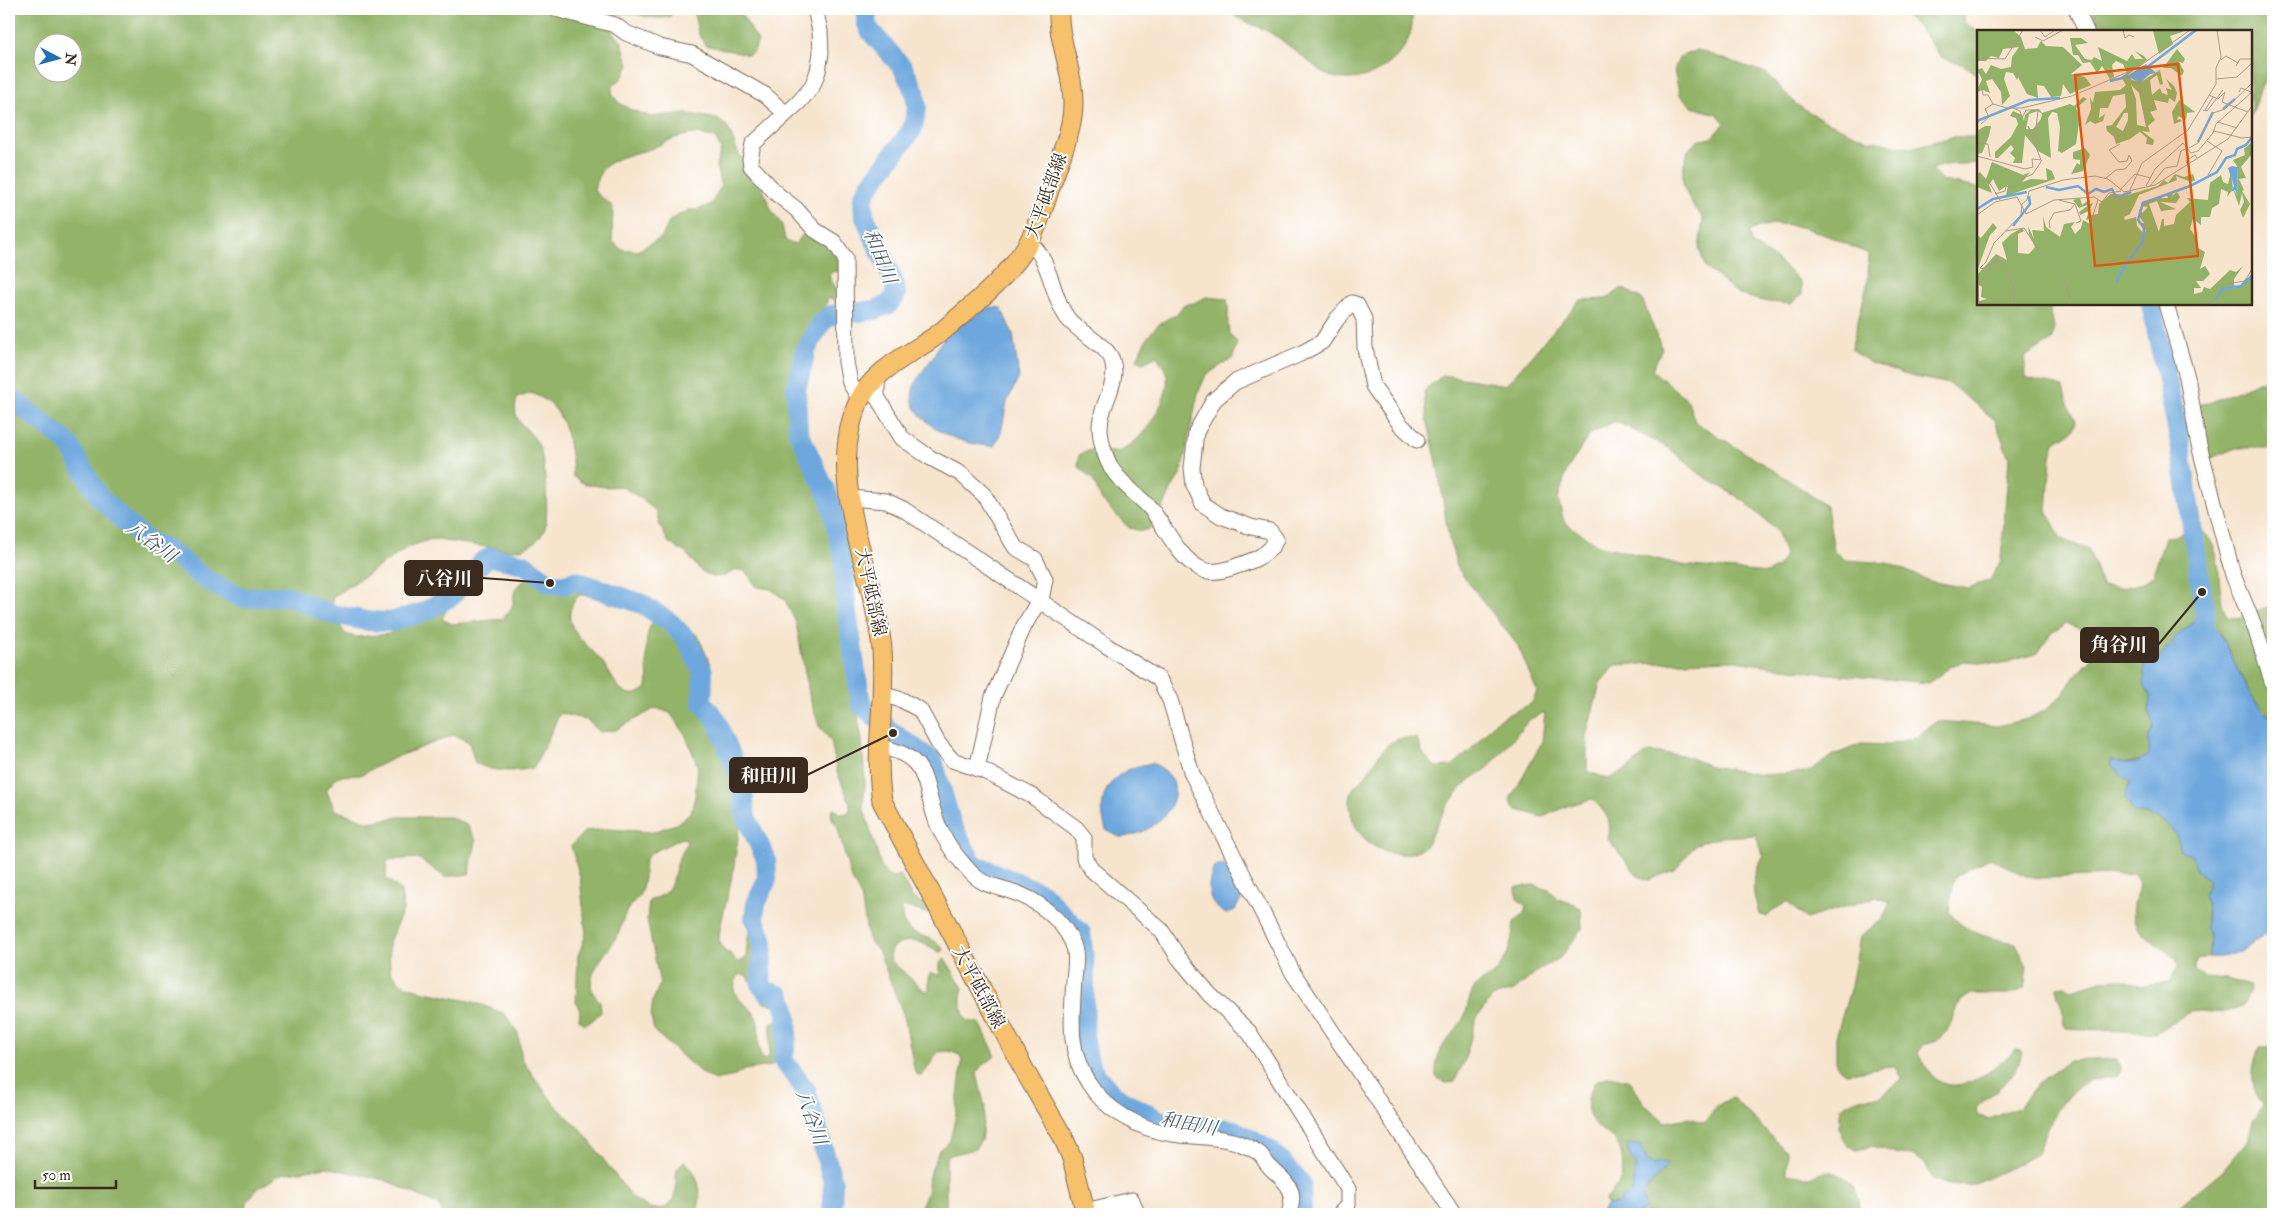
<svg xmlns="http://www.w3.org/2000/svg" width="2282" height="1223" font-family="'IM FELL Double Pica','Noto Serif JP',serif">
<rect width="100%" height="100%" fill="#fff"/>
<filter id="ink" filterUnits="userSpaceOnUse"><feTurbulence type="fractalNoise" baseFrequency=".02" numOctaves="2"/><feDisplacementMap in="SourceGraphic" scale="10" xChannelSelector="R" yChannelSelector="G"/><feConvolveMatrix kernelMatrix="1 2 1 2 8 2 1 2 1" color-interpolation-filters="sRGB"/></filter>
<filter id="wash" filterUnits="userSpaceOnUse"><feTurbulence type="fractalNoise" baseFrequency=".0096" numOctaves="4" result="noise"/><feDisplacementMap in="SourceGraphic" scale="20" xChannelSelector="R" yChannelSelector="G"/><feGaussianBlur stdDeviation="1.12" result="paint"/><feColorMatrix in="noise" values="0 0 0 0 0 0 0 0 0 0 0 0 0 0 0 0 0 1.4 0 .05"/><feComposite in="paint" operator="in"/></filter>
<g filter="url(#wash)">
<rect width="100%" height="100%" fill="#f6e4cd"/>
<path fill="#92b367" stroke="#666e42" fill-rule="evenodd" d="M9,9H519L531,12L546,9H671V16C651,24 629,5 612,18L613,32L621,40L629,65L622,78L613,86L612,94L618,102L629,109L651,117L683,113L717,119L727,126L739,154L752,176L763,189L772,211L782,225L785,240L792,244L796,243L803,234L808,231C824,243 839,249 841,271L831,272L829,276L842,299L841,306L838,308L834,299L828,298L824,311L814,319L813,330L802,341L793,368L791,386L794,431L822,493L837,546L844,629L862,740L865,784L863,806L882,869L891,878L900,875L912,897L928,907L930,912L928,914L903,906C896,941 931,929 944,950L941,953C922,942 913,936 893,947L890,954L891,961L925,991L929,990V977L931,973L940,975V964L943,959L946,960L963,988C959,1001 961,1009 967,1021L980,1023L995,1054L993,1058L981,1066L977,1074L985,1107L981,1141L975,1149L946,1156V1214H904L920,1209L927,1193L929,1176L939,1150L950,1141L956,1114L962,1062L960,1055L949,1051L938,1052C931,1061 929,1069 921,1076L915,1073L904,1016L879,952L868,939L861,897L850,875L837,825L832,819L831,810L834,808L841,814L847,813L850,810V803L837,772L831,741L819,726L810,699L796,623L785,600L771,589L757,587L744,570H736L725,576L712,577L700,570L686,553L669,543L660,526L656,511L639,497L621,486L606,487L585,484L573,477C572,454 567,413 545,400C541,397 535,395 531,393L517,398C510,424 528,425 538,444C545,456 550,520 544,531C536,545 524,550 509,550L431,539L408,547L333,597L331,610L345,634L356,637L390,634L404,615L430,602L460,583L462,586C458,598 447,606 442,619L452,624L502,619C505,615 510,611 512,607C514,601 513,593 516,588C534,561 601,589 627,591L634,595V597C618,615 598,594 579,595C555,622 583,640 600,659C612,672 621,709 647,688C650,666 640,638 654,620L664,618L678,620L698,636L711,666L705,698L708,706L716,713L729,750L741,773L744,787L739,831L733,872L720,928L719,940L725,952L730,953L737,962L744,960L746,956L748,935L754,931C765,939 757,957 756,969C755,979 758,987 763,995L771,996L776,1000L775,1005L764,1003L747,976L739,974C724,1001 749,1000 756,1017C762,1030 755,1047 763,1060L767,1059L769,1055L771,1024L776,1021L782,1020L785,1026L784,1041L778,1060L771,1066L744,1070L735,1076L714,1080L700,1072L654,1031L651,1016L653,1000L660,984L647,919L649,901C675,892 671,881 679,858C681,851 686,848 687,840L682,838L651,853L645,860C644,872 645,882 640,894C637,899 631,903 628,909C622,918 622,928 616,938C605,956 577,982 600,1001L601,1012L594,1019L585,1024L579,1020L580,1011L576,1002L578,956L586,934L580,877L571,846L585,831L608,829L653,832L676,824L691,812L695,797L698,766L685,734L670,713L656,708L615,730L600,732L587,720L560,713L534,768C511,772 496,773 475,763L469,742L454,735L396,757L360,775L338,776L326,790L335,810L369,822L400,817H451L468,826L476,841L469,874L445,877L418,858L387,860L386,878L401,891L403,910L389,942L390,970L401,984L425,992L474,1002L505,1014L518,1033L522,1060L554,1104L583,1132L630,1195C645,1210 671,1219 676,1190C677,1182 674,1173 679,1166C680,1164 683,1163 685,1161C701,1178 702,1193 697,1214H444L437,1204L385,1180L326,1167L281,1174L256,1190L247,1202L246,1214H9ZM42,42H72V72H42ZM698,133L715,138L721,149L716,166L721,186L711,204L697,210H689L670,220L662,237L637,251L621,249L612,241L613,207L594,191C600,157 622,158 650,149C659,146 667,140 675,138C682,135 690,135 698,133Z
M693,9H724L740,12L758,41L754,51L749,55L705,45L698,33Z
M1226,9H1411C1421,52 1368,92 1327,75C1322,73 1316,67 1312,64C1298,53 1284,41 1269,32C1254,24 1238,21 1226,9Z
M1902,9H1971L1963,11V22L1978,32V77L1976,73L1964,65L1941,57L1918,27L1903,13Z
M2092,9H2273V56L2251,115V31H2101Z
M1697,50L1766,73L1797,105L1825,121L1868,140L1910,148L1953,137H1978V163L1945,165L1931,169L1943,181L1978,188V304H2049L2054,328L2052,340L2025,357V377C2037,384 2050,382 2063,387L2066,399L2076,421L2074,430L2055,442L2051,457L2047,511L2061,539L2089,550L2102,586L2123,588L2142,583L2153,576L2165,537L2176,536L2187,529C2194,530 2204,530 2208,537C2225,559 2214,590 2227,617L2240,619L2273,604V722L2266,711L2252,698L2217,626L2182,631L2157,660L2144,684L2150,695L2149,709L2154,727L2149,736L2150,755L2141,760L2122,764L2111,759V765L2130,782L2135,812C2165,819 2172,819 2180,850L2191,855L2195,869L2209,880L2204,895L2208,907L2205,927L2210,936L2209,957L2196,959L2195,971L2205,977L2227,979L2249,986L2250,992L2242,1006L2224,1013L2201,1011L2189,1012L2155,1033L2066,1028C2061,1019 2064,1016 2062,1008C2060,1000 2056,995 2057,987L2064,986L2072,990L2101,981L2115,979L2143,986L2169,982L2178,967L2177,959C2145,935 2121,931 2140,885L2134,874L2043,878L2026,876L1990,858L1954,877L1949,912C1964,933 1991,939 2016,943L2027,966L2024,989L2009,994H1971L1961,1001L1947,1031L1937,1041L1922,1045L1918,1054C1924,1064 1930,1076 1940,1082C1965,1095 1999,1066 2015,1050L2022,1051C2017,1080 1996,1088 1976,1108L1977,1115L1989,1119L2018,1108L2038,1083L2069,1061L2116,1059L2121,1066L2118,1076L2087,1081L2070,1095L2056,1111L2036,1154L2018,1164L1975,1184L1950,1185L1933,1179L1925,1163L1913,1155L1899,1154L1873,1146L1857,1150L1846,1145L1839,1127L1841,1107L1860,1098L1881,1096L1902,1079L1895,1066C1879,1066 1863,1072 1846,1073L1836,1065V1037L1851,986L1860,936L1882,920L1890,902L1876,897L1806,919L1787,902L1775,909L1767,917L1759,914C1752,890 1750,880 1763,857L1756,835L1721,837L1696,844L1676,869L1649,880L1638,876L1608,839C1613,819 1605,812 1592,799L1567,806L1543,817L1514,809L1510,800L1542,742L1545,712L1530,719L1488,768L1468,781L1448,804L1425,847C1420,849 1413,853 1407,854C1373,857 1344,827 1351,793C1353,786 1362,781 1366,775C1381,755 1386,733 1417,739L1423,754L1436,767L1452,766L1469,752L1497,720L1532,703L1537,691L1518,646L1458,569L1449,539L1437,462L1427,420L1424,391L1443,375L1506,385L1580,300L1607,299L1622,288L1642,299L1662,349L1652,370L1688,401L1695,422L1794,483L1827,507L1834,551L1845,560L1888,563L1930,581L1968,588L1990,580L2001,560L2009,458L1995,420L1950,384L1910,376L1870,363L1851,349L1868,281L1869,254C1835,240 1786,211 1750,231L1752,244L1778,261L1801,282L1802,295L1791,304L1768,302L1740,295L1706,268L1699,249L1703,218L1694,208L1683,186V169L1688,150L1697,141L1711,138L1725,123L1717,114L1692,107L1680,95L1674,71L1679,57ZM1615,421L1669,448L1700,474L1744,501L1777,531L1785,555L1778,567L1767,573L1682,565L1598,545L1564,522L1558,498L1567,470L1589,435ZM2066,624L2087,631L2097,645L2090,660L2075,676L2063,694L2046,710L2027,719L1998,726L1937,721L1916,737L1889,745L1861,744L1834,755L1808,772L1763,775L1710,766L1683,755L1648,752L1627,769L1608,779L1587,771V733L1600,683L1615,665L1729,660L1819,673L1928,683L1952,666L1964,661L2002,664L2038,653L2051,633Z
M1206,297L1227,299C1231,316 1222,331 1237,342L1233,358L1206,375L1198,393L1181,474L1173,486L1162,510L1149,529L1141,531L1129,528L1102,501L1093,480L1078,466L1079,455C1101,444 1096,453 1115,452C1138,450 1171,399 1167,377C1167,371 1160,362 1157,356L1143,363L1137,360C1144,339 1156,321 1177,315L1183,305L1194,303Z
M2273,376V448H2236L2211,458L2199,456L2195,405L2209,403Z
M1534,885L1551,891L1557,899L1575,904L1581,910L1582,929L1560,958L1540,969L1514,991L1492,997L1476,1019L1464,1062L1454,1082L1446,1083L1436,1077C1435,1046 1448,1043 1463,1019C1469,1009 1467,997 1475,987C1479,982 1488,979 1493,974C1509,960 1512,941 1514,922L1524,914L1526,905L1517,899L1516,887Z
M2259,1047H2273V1214H2169L2222,1171L2247,1141L2252,1121L2263,1106C2249,1084 2251,1071 2259,1047Z
M1610,1076L1630,1081L1645,1105L1665,1122L1689,1118L1705,1123L1717,1106L1732,1097L1787,1152V1174C1794,1175 1801,1177 1807,1177C1814,1177 1822,1171 1829,1172C1848,1173 1866,1198 1857,1214H1636C1644,1194 1647,1186 1664,1172L1648,1161L1639,1145L1627,1148L1636,1166C1633,1172 1636,1175 1636,1181C1634,1197 1620,1204 1607,1205L1605,1200C1610,1193 1618,1186 1621,1179C1624,1170 1623,1153 1618,1145C1611,1130 1583,1127 1588,1099C1589,1093 1593,1087 1595,1081Z"/>
<path fill="#6da7dd" stroke="#54687e" d="M990,307L1001,308L1013,334L1019,377L1007,402L1001,433L994,446C973,446 946,438 930,424C900,399 913,385 931,360C936,353 939,343 945,337C957,325 976,316 990,307Z
M2205,614C2227,637 2235,669 2251,695C2256,705 2267,712 2273,722V929C2253,943 2235,960 2209,957L2210,936L2205,927L2208,907L2204,895L2209,880L2195,869L2191,855L2180,850C2172,819 2165,819 2135,813L2125,798L2130,782L2111,765V759C2125,766 2136,764 2149,755V736L2154,727L2149,709L2150,695L2144,684V665L2157,660L2182,631Z
M1151,763C1197,780 1167,828 1132,835C1128,836 1124,838 1120,837C1116,836 1110,832 1106,830C1098,805 1102,783 1128,770C1135,766 1144,765 1151,763Z
M1223,864L1230,871L1242,898L1235,910L1226,914C1206,903 1206,886 1214,867Z
M1628,1144L1639,1145L1647,1161L1654,1164L1661,1162L1668,1165L1650,1184L1642,1195L1646,1209L1636,1214H1603V1210L1607,1205L1620,1204L1622,1197L1631,1194C1636,1182 1632,1175 1636,1166C1633,1158 1625,1153 1628,1144Z"/>
<g fill="none" stroke-linecap="round" stroke-linejoin="round">
<path stroke="#6da7dd" stroke-width="20" d="M867,9L866,22L870,31L903,68L915,92L917,108L912,130L870,185L863,197L864,215L895,285L896,295L888,305L875,310L831,315L821,323L806,350L796,390L798,431L830,500L844,559L846,606L861,704L893,733L933,761L952,825L973,864L1042,893L1081,933L1085,969L1084,1042L1091,1069L1113,1095L1161,1121L1234,1130L1271,1151L1301,1183L1302,1214
M2151,304L2179,437L2205,614L2204,642
M9,396L68,443L99,497L126,523L145,539L170,552L209,582L242,598L287,596L332,614L367,621L390,622L424,612L452,596L482,562L491,557L524,564L550,583L561,585L576,581L642,604L671,623L687,640L703,672L702,702L716,719L741,779L746,817L766,859L767,879L756,904L754,918L763,940L761,985L766,991L780,995C792,1015 787,1038 783,1060L807,1092L833,1182L832,1214"/>
</g>
</g>
<g filter="url(#ink)">
<g fill="none" stroke-linecap="round" stroke-linejoin="round">
<g stroke="#7c6b5b" stroke-width="17">
<path id="minor" d="M556,9L615,25L626,33L660,47L692,54L765,95L786,114
M815,9L820,31L821,53L818,71L812,87L799,102L753,144L750,159L751,166L778,195L796,209L815,230L834,242L845,258L846,362L850,383L860,400
M2076,9L2086,31
M1030,241C1033,246 1038,251 1041,256C1052,275 1054,298 1066,316C1076,332 1107,344 1112,360C1120,384 1100,404 1100,427C1100,441 1106,462 1115,473C1124,486 1139,496 1150,508C1166,527 1177,557 1201,569C1211,574 1223,571 1234,567C1249,562 1270,556 1276,539L1270,531L1251,527L1221,516L1203,504L1194,485L1192,468L1196,432L1214,400L1235,382L1300,354L1322,342L1337,319L1352,303L1357,305L1364,319L1365,348L1373,386L1400,424L1417,440
M2166,304L2187,377L2198,441L2233,575L2255,628L2273,684
M877,377V397L902,438L929,457L961,474L984,495L1015,547L1035,559L1045,579L1042,595L1024,626L993,697L977,769
M850,498L886,501L903,509L1107,646L1159,679L1170,700L1192,774L1293,973L1454,1214
M884,695L902,700L920,710L938,743L952,760L984,771L1032,796L1076,828L1084,838V858L1092,870L1161,930L1179,958L1209,994L1249,1032L1348,1189V1205L1340,1214
M881,747C932,757 922,785 938,825C944,839 955,855 965,866C982,887 991,884 1013,892C1036,899 1063,920 1072,942C1078,954 1075,967 1074,980C1072,1016 1067,1050 1088,1082C1105,1110 1140,1130 1173,1134C1193,1137 1217,1136 1236,1142C1244,1145 1254,1149 1260,1154C1264,1158 1266,1163 1269,1166C1277,1175 1287,1180 1291,1192C1293,1199 1291,1207 1289,1214
M1085,1211L1132,1200L1137,1214"/>
</g>
<g stroke="#7c6b5b" stroke-width="21">
<path id="major" d="M1059,9C1057,39 1074,72 1073,105C1073,128 1062,152 1055,173C1047,195 1041,219 1030,240C1013,273 973,305 945,329C916,353 875,366 858,403C824,481 875,570 882,650C886,700 874,751 882,801L1027,1075L1063,1137L1072,1158L1086,1214"/>
</g>
<use href="#minor" stroke="#fff" stroke-width="15"/>
<use href="#major" stroke="#f7c06c" stroke-width="19"/>
</g>
</g>
<g text-anchor="middle" stroke-width="4" stroke-linejoin="round" paint-order="stroke">
<g font-size="18" fill="#3b2a1e" stroke="#fff">
<text transform="translate(1046 196) rotate(-70)" y="6">大平砥部線</text>
<text transform="translate(871 592) rotate(78)" y="6">大平砥部線</text>
<text transform="translate(979 987) rotate(62)" y="6">大平砥部線</text>
</g>
<g font-size="19" font-style="italic" fill="#4f5c6a" stroke="#fff">
<text transform="translate(881 256) rotate(68)" y="7">和田川</text>
<text transform="translate(152 541) rotate(36)" y="7">八谷川</text>
<text transform="translate(812 1117) rotate(70)" y="7">八谷川</text>
<text transform="translate(1189 1123) rotate(10)" y="7">和田川</text>
</g>
</g>
<g transform="translate(1977 30)">
<rect width="275" height="275" fill="#f6e4cd"/>
<path d="M0,0H36L44,7L48,19L60,18L64,11L69,16L86,17L105,35L94,44L108,47L114,55L93,64L86,54L84,66L74,67L67,56L60,55L61,68L50,64L41,47L40,50L36,43L29,42L27,49L33,66L25,75L24,62L15,49L9,51L13,63L6,60L0,62L5,49L0,40L5,38L9,44L14,35L24,39L34,37L35,27L42,17L26,19L22,28L14,26L9,31H1L0,37ZM211,0L193,6L196,14L182,24L176,1ZM93,8H104L111,13L98,15L108,29L115,30L117,27L125,31L121,17L150,31L155,24L158,29H166L158,21L167,26L170,30L151,45L155,50L164,52L183,40L186,54L183,55L180,45L173,50L175,65L183,58L185,63L191,65L189,58L195,60L189,49L197,56L200,63L198,72L192,68L191,73L177,70L180,80L173,82L178,90L171,96L173,102L165,101L177,110L176,115L169,114L170,108L163,102L153,109L139,114L137,107L130,101L129,96L135,95L149,77L148,64L136,66L131,78H123L122,88L128,84L126,91L118,94L113,91L108,95L114,79L113,67L116,73L118,62L143,60L149,55L144,47L150,43L146,34L139,31L135,35L137,47L133,49L125,36L120,43L113,32L106,33L101,25H96ZM154,55L162,63L169,97L160,95L159,69ZM147,83H151V90L146,101L139,97ZM200,19L208,29L206,33L196,30L202,32L207,41L205,46L194,38H186ZM106,67L110,69L99,78L103,87L99,114L85,123L81,121L83,97L80,83L75,82L71,88L74,128L61,121L48,105L45,133H36L38,128L33,123L37,119L34,115L21,128H18V122L34,107L41,94L39,88L33,86L36,81L45,85L47,91L48,85L54,80L62,79L65,83L93,74L97,76ZM61,81L65,84L64,89L56,99H49L52,84ZM202,70L218,82L210,83L209,90L201,86L200,90L203,89L205,91L197,94L195,82ZM8,96H14L12,106L5,123L0,124V101ZM275,112V124L264,137L269,148L262,149L267,160L265,161L273,174L266,188L263,180L267,172L265,163L262,176L256,159L250,167L251,162L244,159L242,174L235,178L233,187H224V195L216,189L213,199L219,207L221,218L228,222L223,239L228,236L233,244L226,251H219L224,258H217V264L225,262L227,257L233,259L253,240L259,242L266,236L257,249V255L262,257L269,248H275V275H2V271L10,269L4,267L5,257L0,254V245L19,224L30,230L25,213L34,204L45,198L47,201L41,204V223L52,224L58,217L52,204L51,196L57,209L55,200L67,201L66,186L69,197L83,207L87,194L98,192L94,197L98,204L104,198L106,190L113,194V189L109,190L112,181L103,185L102,182L113,174L102,178L96,170L103,168L105,175L113,169V174L116,173L113,179L114,185L121,184L122,174L134,164L147,166L181,156L187,150L191,153L198,144L207,147L216,144L218,150L221,149L214,152L199,146L200,150L162,165L153,184L147,187L148,190L159,187L160,196L166,203L169,201L163,193H167L162,186V179L165,183L171,177L164,176L165,172L177,168H191L190,165L196,163L195,166L200,162L203,167L199,173L183,172L199,179L184,181L180,171L172,174L182,202L185,189H187V196L197,194L199,185L213,172L210,168L231,170L233,153L244,145L246,152L251,154L254,142L256,159L261,166L260,136L256,130L268,125L267,119ZM108,118L113,125L106,141L94,144L100,133L103,135V130L96,129V122ZM15,132L46,145L53,142L45,152L54,149L70,150L69,138L75,141L78,149L29,166L31,155L22,161L16,149L12,155L15,163L0,157V145L3,142L9,149ZM16,193L20,198L13,205L0,241V205L4,208Z" fill="#92b367" fill-rule="evenodd"/>
<path d="M169,34L179,43L173,44L163,53L150,46ZM255,136L260,137L261,167L258,160L254,162L257,156L251,138Z" fill="#6da7dd"/>
<path fill="none" stroke="#6da7dd" stroke-width="2.5" d="M169,38L219,0M133,51L154,46M246,79L258,69M0,91L52,70L83,68M221,112L236,82M69,157L82,160L101,156L111,164L119,159L127,162L135,159L138,165L144,166L154,162M0,179L16,169L50,162M36,196L53,174L52,166M140,252L144,242L166,211L167,198L161,190L166,173L213,156L240,142L249,128L258,125L260,119L269,115L275,107M239,269L246,259L264,256L275,246"/>
<path fill="none" stroke="#ab9a87" stroke-width="1" d="M63,0L68,7L78,0M92,0H108M146,0L148,8L152,5L157,7M58,7L66,11L86,0M0,28L28,29L46,0M244,30L249,26L261,33M259,36L263,29H275M239,49L260,47L275,33M0,61L4,53L6,65H11L16,74M262,62L264,58L274,62M232,65L241,69L248,62L245,72L271,82M36,78L43,81L45,88L49,80H61L59,99L63,115L51,96L64,130M226,80L230,81L246,60M228,80L236,67M241,92L260,98M4,94L12,87L8,79L16,74L30,78H45L95,66L160,38L213,0M237,101L265,108L275,107M230,111L245,121L231,145M0,113L11,114L13,127M212,118L221,113L236,83L248,79L275,53M0,126L48,139L56,137L55,129L64,130M210,134L209,131L218,125L220,128M129,148L139,140L148,139L155,131L152,125L150,131L142,132L132,120L143,114M0,150L12,152L23,170M169,156L178,139L206,113L214,123L221,121L236,103L239,94L275,62M173,156L188,138L200,136L204,121L211,118M143,160L158,144L174,148M153,160L165,133L211,100L239,54V38L244,27L240,0M18,164L28,161L29,156L37,158L42,150L56,144L65,130M98,174L104,191L99,193M0,185L18,172L40,167L49,184L77,170L117,167L125,172L132,163L144,161M73,198L72,192L77,183L93,180L98,174L82,170M29,201L47,198L60,218L85,243L93,269L88,275M110,203L121,170M23,228L38,261L37,275M2,275L1,255L22,228L8,239L3,238L9,232L17,213L44,185L45,174L50,170L52,161L86,150L118,146L131,149L147,162L178,155L251,109L275,76M229,275L240,268L242,260L250,254L268,251L275,239"/>
<path fill="#df570d" fill-opacity="0.15" stroke="#df570d" stroke-width="2.5" d="M201,34L221,226L118,236L98,45Z"/>
<rect width="275" height="275" fill="none" stroke="#3b2a1e" stroke-width="2.5"/>
</g>
<path fill="none" stroke="#3b2a1e" stroke-width="2" d="M550 583L482 578M2202 592L2158 645M893 733L807 775"/>
<g fill="#3b2a1e" stroke="#fff" stroke-width="2">
<circle cx="550" cy="583" r="5"/>
<circle cx="2202" cy="592" r="5"/>
<circle cx="893" cy="733" r="5"/>
</g>
<g fill="#3b2a1e" stroke="#3b2a1e" stroke-width="2">
<rect x="405" y="561" width="77" height="34" rx="5"/>
<rect x="2081" y="628" width="77" height="34" rx="5"/>
<rect x="730" y="758" width="77" height="34" rx="5"/>
</g>
<g font-size="19" text-anchor="middle" font-weight="bold" fill="#fff">
<text x="444" y="585">八谷川</text>
<text x="2119" y="651">角谷川</text>
<text x="769" y="782">和田川</text>
</g>
<rect width="2282" height="1223" fill="none" stroke="#fff" stroke-width="30"/>
<g transform="translate(58 58) rotate(96)"><circle r="24" fill="#ffffff" stroke="#b1aaa5"/>
<path d="M0-4L9 19L0 12L-9 19Z" fill="#1f6fb2"/>
<text y="-8" font-size="14" font-weight="bold" text-anchor="middle" fill="#3b2a1e">N</text>
</g>
<path d="M35 1180v8h81v-8" fill="none" stroke="#3b2a1e" stroke-width="2.5"/>
<text x="42" y="1180" font-size="15" fill="#3b2a1e" stroke="#ffffff" stroke-width="4" paint-order="stroke">50 m</text>
</svg>
